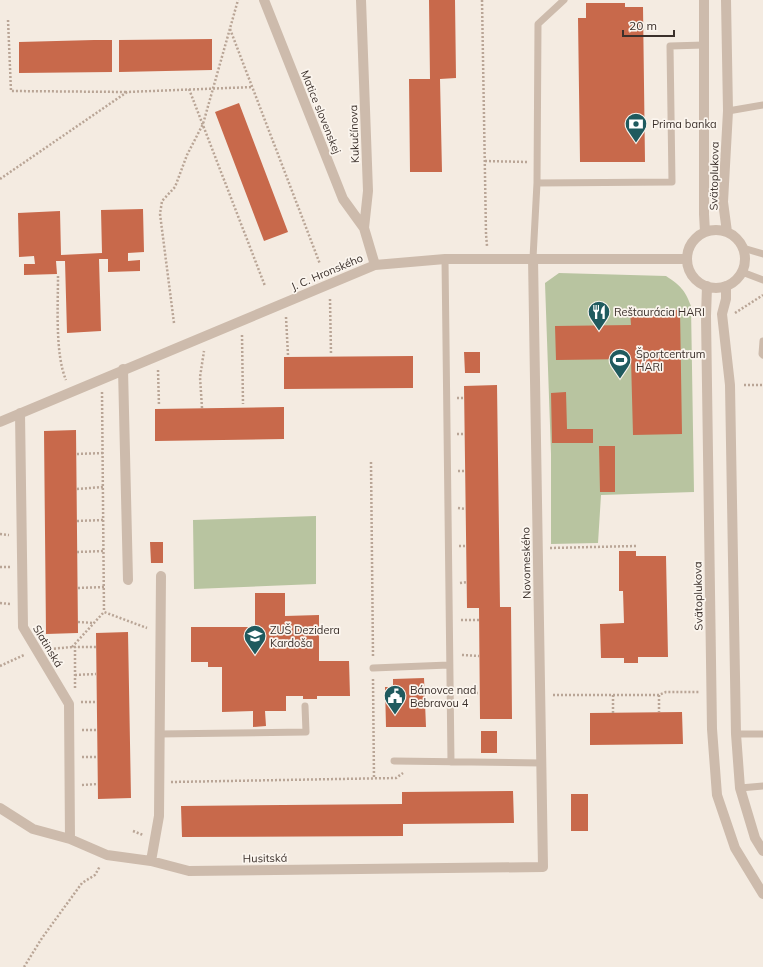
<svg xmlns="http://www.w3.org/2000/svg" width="763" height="967" font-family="Mulish,sans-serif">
<rect width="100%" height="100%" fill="#f4ebe1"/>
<path fill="#b8c4a0" d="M559,273L666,276C680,285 685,290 691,306L694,492L601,495L598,543L551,544V454L545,283Z
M316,516V584L194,589L193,520Z"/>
<path fill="#c8694b" d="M429,0H455L456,78L440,79L442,172H410L409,79H430Z
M586,3H625V7H643L645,162H580L578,18H586Z
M212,39V70L119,72V40Z
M94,40H112V72L19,73V42Z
M239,103L288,232L264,241L215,112Z
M143,209L144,252L128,253V261L140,260V271L108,272V259H99L101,331L67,333L65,261H56L57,274L24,275V264H35L34,256L19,257L18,213L60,211L61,255L102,253L101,210Z
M630,310H680L682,434L633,435L631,359L556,360L555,326L631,325Z
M464,352H480V373H465Z
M413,356V388L284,389V357Z
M497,385L500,607H511L512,719H480L479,608H467L464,386Z
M566,392L567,429H593V443H552L551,393Z
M284,407V439L155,441V409Z
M76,430L78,633L46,634L44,431Z
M599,446H615V492H600Z
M150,542H163V563H151Z
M619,551H636V556H666L668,657H638V663H624V658H601L600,624L624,623L623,591H619Z
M255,593H285V616L319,615V661H349L350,696H317V699H303V696H286V711H265L266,726L253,727V711L222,712V667H208V662H191V627H255Z
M128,632L131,798L98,799L96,633Z
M424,678L426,727H386L385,687H393V679Z
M682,712L683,744L590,745V713Z
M481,731H497V753H481Z
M513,791L514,823L403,824V836L182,837L181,806L402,804V792Z
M571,794H588V831H571Z"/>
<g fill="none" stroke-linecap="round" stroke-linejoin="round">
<path stroke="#b9a596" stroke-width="2.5" stroke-dasharray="2 2" stroke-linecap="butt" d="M482,0L486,234L487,246
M8,20L11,91L127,92
M230,29L320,264
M189,89L265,286
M485,161L527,162
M0,179L127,92L253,87
M58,276C58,306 55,354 66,380
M330,299L331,354
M735,313L763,295
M286,317L288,355
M174,323L160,214L162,201L175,187L187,155L203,124L238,0
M242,335L243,404
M158,370L159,406
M744,385H763
M102,392L104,612
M457,398H465
M202,408L200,377L204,351
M457,434H465
M77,454L103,453
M371,462L373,656
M458,471H465
M77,489L103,487
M458,508L466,509
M77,521L103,520
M0,534L9,535
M459,546H466
M550,548L636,546
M77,552L104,551
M0,567H10
M460,583L467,582
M78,588L104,587
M0,603L10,604
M461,620H479
M78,622L94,623
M72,647L104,612L147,628
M50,649L72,647H96
M462,655L479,656
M0,666L24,655
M75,675L96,674
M373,679L374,779
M75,688V647
M460,693H480
M553,695H659L666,692H699
M613,695V713
M659,695V712
M81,702H97
M82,730H97
M82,757H98
M171,782L396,778L403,773
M82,785L98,784
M133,831L143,835
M24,967L42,938L82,883L95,875L100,866"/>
<path stroke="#cdbbac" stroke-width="7" d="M728,111L763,105
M537,183L672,182L670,46L704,45
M743,248L763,254
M533,258L537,183L538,24L564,0
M445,259L451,762
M742,272L763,280
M763,341L762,354L763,355
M373,668L449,665
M159,734L306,732L305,706
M736,734H763
M394,761L542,763
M740,788L763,786"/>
<path stroke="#cdbbac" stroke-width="10" d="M264,0L343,199L364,228
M361,0L368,191L364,228L375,265
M704,0V214L705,232
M726,0L728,111L723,202L727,232
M687 259a29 29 0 1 1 58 0a29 29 0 1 1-58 0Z
M707,286L706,316L712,729L717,795L735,848L763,894
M726,286V299L722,314L730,385L736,734L740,788L755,838L763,851
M123,369L128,580
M20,413L23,627L69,704L70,839
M0,422L375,265L445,259H687
M0,808L33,829L70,839L107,855L151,861L189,871L543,867L533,258
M151,861L159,816L161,576"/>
</g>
<defs>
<g id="bank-pin" transform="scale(1.15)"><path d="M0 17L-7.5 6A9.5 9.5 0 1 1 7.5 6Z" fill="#1f5a5e" stroke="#fbf5ee"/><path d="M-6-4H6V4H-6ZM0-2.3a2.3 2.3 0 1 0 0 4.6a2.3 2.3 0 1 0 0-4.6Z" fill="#fff"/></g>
<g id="restaurant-pin" transform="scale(1.15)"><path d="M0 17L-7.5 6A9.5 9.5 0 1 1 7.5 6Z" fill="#1f5a5e" stroke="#fbf5ee"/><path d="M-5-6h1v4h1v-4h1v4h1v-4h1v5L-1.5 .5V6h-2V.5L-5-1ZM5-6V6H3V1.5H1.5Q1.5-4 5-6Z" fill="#fff"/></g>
<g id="stadium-pin" transform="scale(1.15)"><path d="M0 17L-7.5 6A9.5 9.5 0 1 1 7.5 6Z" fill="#1f5a5e" stroke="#fbf5ee"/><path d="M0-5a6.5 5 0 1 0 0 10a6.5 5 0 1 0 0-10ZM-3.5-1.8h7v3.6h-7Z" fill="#fff"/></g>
<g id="school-pin" transform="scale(1.15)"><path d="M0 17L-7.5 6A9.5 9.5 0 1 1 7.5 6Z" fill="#1f5a5e" stroke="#fbf5ee"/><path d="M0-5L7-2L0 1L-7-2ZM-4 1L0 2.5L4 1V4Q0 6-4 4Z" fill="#fff"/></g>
<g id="civic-pin" transform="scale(1.15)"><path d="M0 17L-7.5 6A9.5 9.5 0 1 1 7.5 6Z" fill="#1f5a5e" stroke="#fbf5ee"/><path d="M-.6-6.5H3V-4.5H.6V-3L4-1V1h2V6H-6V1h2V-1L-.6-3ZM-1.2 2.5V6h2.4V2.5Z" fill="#fff"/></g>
</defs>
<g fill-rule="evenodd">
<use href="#bank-pin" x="636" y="124"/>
<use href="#restaurant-pin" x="599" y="312"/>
<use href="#stadium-pin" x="620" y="360"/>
<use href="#school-pin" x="255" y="636"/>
<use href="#civic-pin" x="395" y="696"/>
</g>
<g text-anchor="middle" stroke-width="3.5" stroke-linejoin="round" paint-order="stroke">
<g font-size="11" fill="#3b302b" stroke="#fbf5ee">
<text transform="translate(321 112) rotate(68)" y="4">Matice slovenskej</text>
<text transform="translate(354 134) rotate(-92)" y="4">Kukučínova</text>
<text transform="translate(714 176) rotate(-89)" y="4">Svätoplukova</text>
<text transform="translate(327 272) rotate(-23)" y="4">J. C. Hronského</text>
<text transform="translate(526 563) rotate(-91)" y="4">Novomeského</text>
<text transform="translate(698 596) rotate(-91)" y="4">Svätoplukova</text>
<text transform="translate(48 646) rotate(59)" y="4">Slatinská</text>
<text transform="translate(265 858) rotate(-1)" y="4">Husitská</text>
</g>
<g font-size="11" fill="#3b302b" stroke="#fbf5ee" text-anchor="start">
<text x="652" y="128">Prima banka</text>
<text x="614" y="316">Reštaurácia HARI</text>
<text x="636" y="358">Športcentrum<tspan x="636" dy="13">HARI</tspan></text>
<text x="270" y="634">ZUŠ Dezidera<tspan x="270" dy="13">Kardoša</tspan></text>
<text x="410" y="694">Bánovce nad<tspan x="410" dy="13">Bebravou 4</tspan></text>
</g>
</g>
<path d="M623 30v6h51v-6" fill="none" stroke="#3b302b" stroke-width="2"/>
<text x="629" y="30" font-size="12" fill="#3b302b" stroke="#fbf5ee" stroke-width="3" paint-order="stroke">20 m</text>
</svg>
